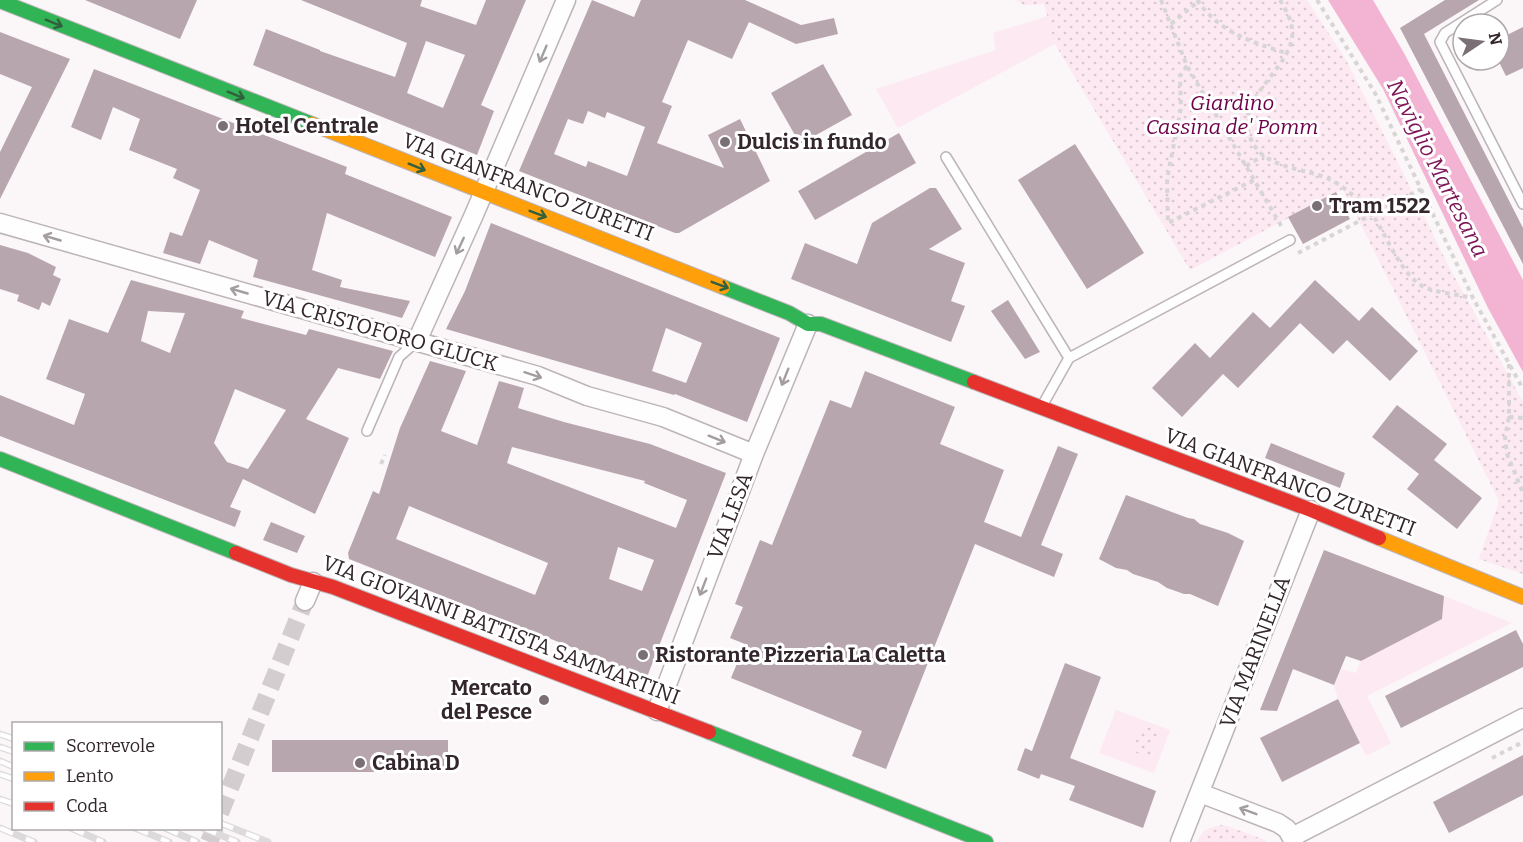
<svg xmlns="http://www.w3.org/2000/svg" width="1523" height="842" font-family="Bitter,serif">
<defs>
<pattern id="park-dots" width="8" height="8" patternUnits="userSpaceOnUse" patternTransform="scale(1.5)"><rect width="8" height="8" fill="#fde9f2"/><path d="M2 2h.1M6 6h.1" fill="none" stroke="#d9c8d0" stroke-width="1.8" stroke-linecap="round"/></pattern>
</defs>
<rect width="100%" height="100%" fill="#fbf6f8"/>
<path fill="#fde9f2" d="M1048,16L1055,44L898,128L876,89L996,50L993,33Z
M1444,596L1512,623L1367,696L1391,743L1366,756L1338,699L1334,685L1341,669L1356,673L1361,661L1442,619Z
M1116,710L1170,730L1154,773L1099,753Z"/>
<path fill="url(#park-dots)" d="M1016,0H1307L1346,60L1402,171L1448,265L1523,402V574L1479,559L1499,501L1343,189L1190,270L1055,44L1044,4L1024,5Z
M1143,724L1159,730L1149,758L1132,751Z
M1224,825L1265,840L1267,842H1197C1202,829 1212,826 1224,825Z"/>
<path fill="#f3b4d4" d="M1328,0H1373L1404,53L1523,280V372L1488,308L1383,89Z"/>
<path fill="#b8a6af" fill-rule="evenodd" d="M85,0H197L180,39Z
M301,0H422L420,6L476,25L486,0H526L481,105L494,111L477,155L253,65L266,29L320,50V51L395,77L407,43ZM426,41L465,55L443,108L407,93Z
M592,0L634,17L641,0H745L801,25L834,18L838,34L796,44L749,22L732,59L688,40L662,102L672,106L657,143L724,168L708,135L740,119L770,181L679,233H675L519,171ZM588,111L605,118L607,112L645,127L627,176L588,161L586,167L554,154L568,119L583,124Z
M1445,0H1479L1424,34L1523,228V264L1400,28Z
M1523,27V68L1506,76L1499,62V39Z
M0,32L70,59L0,199V152L32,87L0,74Z
M823,64L852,115L800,144L771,93Z
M94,69L347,167L345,174L452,217L435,257L327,213L312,270L342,280L340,287L410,301L402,318L253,277L258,260L209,240L200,264L163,253L170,232L182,236L200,190L173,178L177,169L129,150L140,119L113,107L101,140L71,127Z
M899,133L916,163L815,220L798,191Z
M1075,144L1144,253L1087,289L1018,180Z
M930,188H936L962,229L929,249L965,263L951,301L965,306L951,342L791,279L805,243L857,264L872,223Z
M1336,192L1350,219L1303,244L1288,217Z
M491,223L780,338L747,422L675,394L674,395L446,329L465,291ZM666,328L702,343L686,383L652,371Z
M0,245L28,253L56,267L53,275L61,279L50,306L42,302L39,310L17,301L19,295L0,289Z
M131,280L244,311L241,318L306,335L309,329L393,351L380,379L338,368L306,419L349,438L315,514L243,479L230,507L241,511L235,527L0,436V395L74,425L85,394L46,379L69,319L108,333ZM148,311L185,313L170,353L141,341ZM235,389L286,410L248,469L227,462L214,443Z
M1315,280L1359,321L1372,307L1418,351L1390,381L1347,340L1333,354L1300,323L1238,388L1223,374L1182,417L1152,388L1195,343L1210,358L1253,312L1270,328Z
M1008,300L1040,352L1025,359L991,311Z
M430,361L466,371L441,431L477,445L499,381L524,388L518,408L564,422L650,444L726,473L647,677L349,559L348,553L373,491L379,494L400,428ZM512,447L645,481L644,483L687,500L676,528L507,463ZM409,506L548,563L535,595L396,539ZM618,547L654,560L642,591L609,579Z
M865,371L955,407L940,444L1004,470L984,522L1021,537L1058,446L1078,454L1041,545L1063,554L1054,577L975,544L886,769L852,756L862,731L731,678L745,644L730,638L743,607L735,604L760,540L772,545L830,400L851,408Z
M1397,405L1447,444L1434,460L1482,498L1457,529L1407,489L1419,474L1372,437Z
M1271,443L1345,473L1340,488L1265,458Z
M1126,495L1188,518L1194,519L1200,524L1228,533L1244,541L1218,606L1190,594H1184L1167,588L1158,582L1133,574L1127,570L1116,568L1099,559Z
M271,522L305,536L297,553L263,540Z
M1324,550L1444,596L1442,619L1361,661L1346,656L1334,685L1293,669L1277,711L1260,710Z
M1516,630L1523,644V667L1401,728L1385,696Z
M1065,663L1101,677L1070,758L1156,791L1143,828L1069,800L1075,786L1041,774L1039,779L1017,770L1025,748L1032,751Z
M1338,699L1360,743L1282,782L1260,738Z
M272,740H448V772H272Z
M1523,755V795L1449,833L1433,802Z"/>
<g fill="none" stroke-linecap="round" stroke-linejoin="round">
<path stroke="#d3cdcf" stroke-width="18" stroke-dasharray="18 9" stroke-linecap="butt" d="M220,813L305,601
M209,842L215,828"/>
<g stroke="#bcb4b8" stroke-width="12">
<path id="lane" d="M1497,0L1445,33L1440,42L1523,204
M946,157L1069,358
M1042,406L1069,358L1290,240
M367,431L399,357L417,341"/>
</g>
<g stroke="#bcb4b8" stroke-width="21">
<path id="street" d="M0,223L538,376L587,396L663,417L754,454
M417,341L473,217L566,0
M305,601L313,582
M657,711L754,454L808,324
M1200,793L1278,823L1287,829L1294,842
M1292,837L1523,718
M1180,842L1311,510"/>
</g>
<g stroke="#bcb4b8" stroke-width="16">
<path id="fast" d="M0,1L312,124
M723,287L789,313L808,324H821L974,382
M0,459L236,553
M709,732L986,842"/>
</g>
<g stroke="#bcb4b8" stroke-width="16">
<path id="slow" d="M312,124L723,287
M1379,538L1523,597"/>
</g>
<g stroke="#bcb4b8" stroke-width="16">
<path id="jam" d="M974,382L1311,510L1379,538
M236,553L291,575L333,587L709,732"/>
</g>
<path stroke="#d8d5d5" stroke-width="4" stroke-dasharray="4.5 4.5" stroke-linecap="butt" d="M1161,0L1187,66L1283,229
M1197,0C1219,32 1251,42 1286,53
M1280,0C1285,9 1291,18 1292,29C1297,64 1239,94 1248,131C1259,175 1312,164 1341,186C1353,195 1366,205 1374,217C1387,237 1402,276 1424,287C1434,292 1460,295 1473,298
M1317,0L1375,93L1473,298L1523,389
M1171,24L1200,0
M1187,66L1180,76L1181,108L1167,179L1168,223L1254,180
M1246,166L1264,155
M1298,253L1421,189
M1509,364V417L1505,437L1507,454L1523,493
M1509,417L1523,418
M381,464L385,455
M1492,758L1523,742"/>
<use href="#lane" stroke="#fefefe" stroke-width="9"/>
<use href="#street" stroke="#fefefe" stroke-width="18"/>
<use href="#fast" stroke="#30b455" stroke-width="14"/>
<use href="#slow" stroke="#ff9f0a" stroke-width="14"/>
<use href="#jam" stroke="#e5322d" stroke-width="14"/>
<g stroke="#dcdada" stroke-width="7">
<path id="rail" d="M0,734L14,739
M0,747L14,752
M0,761L14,767
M0,774L14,779
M0,799L14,804
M220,823L268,842
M0,828L34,842
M71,828L103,842
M135,828L169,842
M165,828L197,842
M203,828L237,842"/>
</g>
<use href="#rail" stroke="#fff" stroke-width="4.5" stroke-dasharray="14" stroke-linecap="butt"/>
</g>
<defs><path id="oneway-shaft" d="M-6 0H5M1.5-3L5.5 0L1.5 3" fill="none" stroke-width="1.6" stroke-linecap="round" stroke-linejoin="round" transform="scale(1.5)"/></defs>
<g stroke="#325f3d">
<use href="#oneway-shaft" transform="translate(54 23) rotate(22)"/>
<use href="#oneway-shaft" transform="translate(236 95) rotate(22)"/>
<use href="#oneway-shaft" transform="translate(417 167) rotate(22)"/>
<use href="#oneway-shaft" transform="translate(538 214) rotate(21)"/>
<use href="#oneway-shaft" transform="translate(720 285) rotate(21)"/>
</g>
<g stroke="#a39da0">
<use href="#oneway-shaft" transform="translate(543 54) rotate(113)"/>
<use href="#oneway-shaft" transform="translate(52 238) rotate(-164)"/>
<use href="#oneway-shaft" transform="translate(460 246) rotate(115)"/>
<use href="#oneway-shaft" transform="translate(239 291) rotate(-164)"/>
<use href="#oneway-shaft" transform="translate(533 375) rotate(18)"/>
<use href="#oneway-shaft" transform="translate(785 377) rotate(112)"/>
<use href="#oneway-shaft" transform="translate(717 439) rotate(22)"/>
<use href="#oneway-shaft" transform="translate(703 587) rotate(111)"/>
<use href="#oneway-shaft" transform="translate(1248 811) rotate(-159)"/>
</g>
<g fill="#796f74" stroke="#fff" stroke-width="2">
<circle cx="223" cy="126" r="6"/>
<circle cx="725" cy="142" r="6"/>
<circle cx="1317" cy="206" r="6"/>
<circle cx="643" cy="655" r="6"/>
<circle cx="544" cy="700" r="6"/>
<circle cx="360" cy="763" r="6"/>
</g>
<g text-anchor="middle" stroke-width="6" stroke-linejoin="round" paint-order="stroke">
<g font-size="21" font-style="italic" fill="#6e004a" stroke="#fff">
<text x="1232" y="110">Giardino<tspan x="1232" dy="24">Cassina de' Pomm</tspan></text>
</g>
<g font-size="21" font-weight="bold" fill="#33272d" stroke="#fff" text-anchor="start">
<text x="235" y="133">Hotel Centrale</text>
<text x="737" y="149">Dulcis in fundo</text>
<text x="1329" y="213">Tram 1522</text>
<text x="655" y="662">Ristorante Pizzeria La Caletta</text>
<text x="532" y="695" text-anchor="end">Mercato<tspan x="532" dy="24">del Pesce</tspan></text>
<text x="372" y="770">Cabina D</text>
</g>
<g font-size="21" fill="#33272d" stroke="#fff">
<text transform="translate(528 187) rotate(21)" y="7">VIA GIANFRANCO ZURETTI</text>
<text transform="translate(380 331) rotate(16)" y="7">VIA CRISTOFORO GLUCK</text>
<text transform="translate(1290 482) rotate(21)" y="7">VIA GIANFRANCO ZURETTI</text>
<text transform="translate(730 516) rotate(-69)" y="7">VIA LESA</text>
<text transform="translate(501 630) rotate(21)" y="7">VIA GIOVANNI BATTISTA SAMMARTINI</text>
<text transform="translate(1255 652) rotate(-69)" y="7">VIA MARINELLA</text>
</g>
<g font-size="22" font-style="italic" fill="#7d1557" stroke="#fff">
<text transform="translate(1438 168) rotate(63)" y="8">Naviglio Martesana</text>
</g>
</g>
<rect x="12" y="722" width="210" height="108" fill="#ffffff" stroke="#ada9ab" stroke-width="1.5"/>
<rect x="24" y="742" width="30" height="9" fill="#30b455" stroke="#ada9ab" stroke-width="1.5"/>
<text x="66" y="752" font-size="18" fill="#33272d">Scorrevole</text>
<rect x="24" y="772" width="30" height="9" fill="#ff9f0a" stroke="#ada9ab" stroke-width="1.5"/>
<text x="66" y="782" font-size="18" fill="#33272d">Lento</text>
<rect x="24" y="802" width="30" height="9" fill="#e5322d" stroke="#ada9ab" stroke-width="1.5"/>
<text x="66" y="812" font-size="18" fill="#33272d">Coda</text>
<g transform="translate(1481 42) rotate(77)"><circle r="28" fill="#ffffff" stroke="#ada9ab" stroke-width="1.5"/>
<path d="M0-4.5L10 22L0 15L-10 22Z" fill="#796f74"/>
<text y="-9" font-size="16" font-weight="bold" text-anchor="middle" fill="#33272d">N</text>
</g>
</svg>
